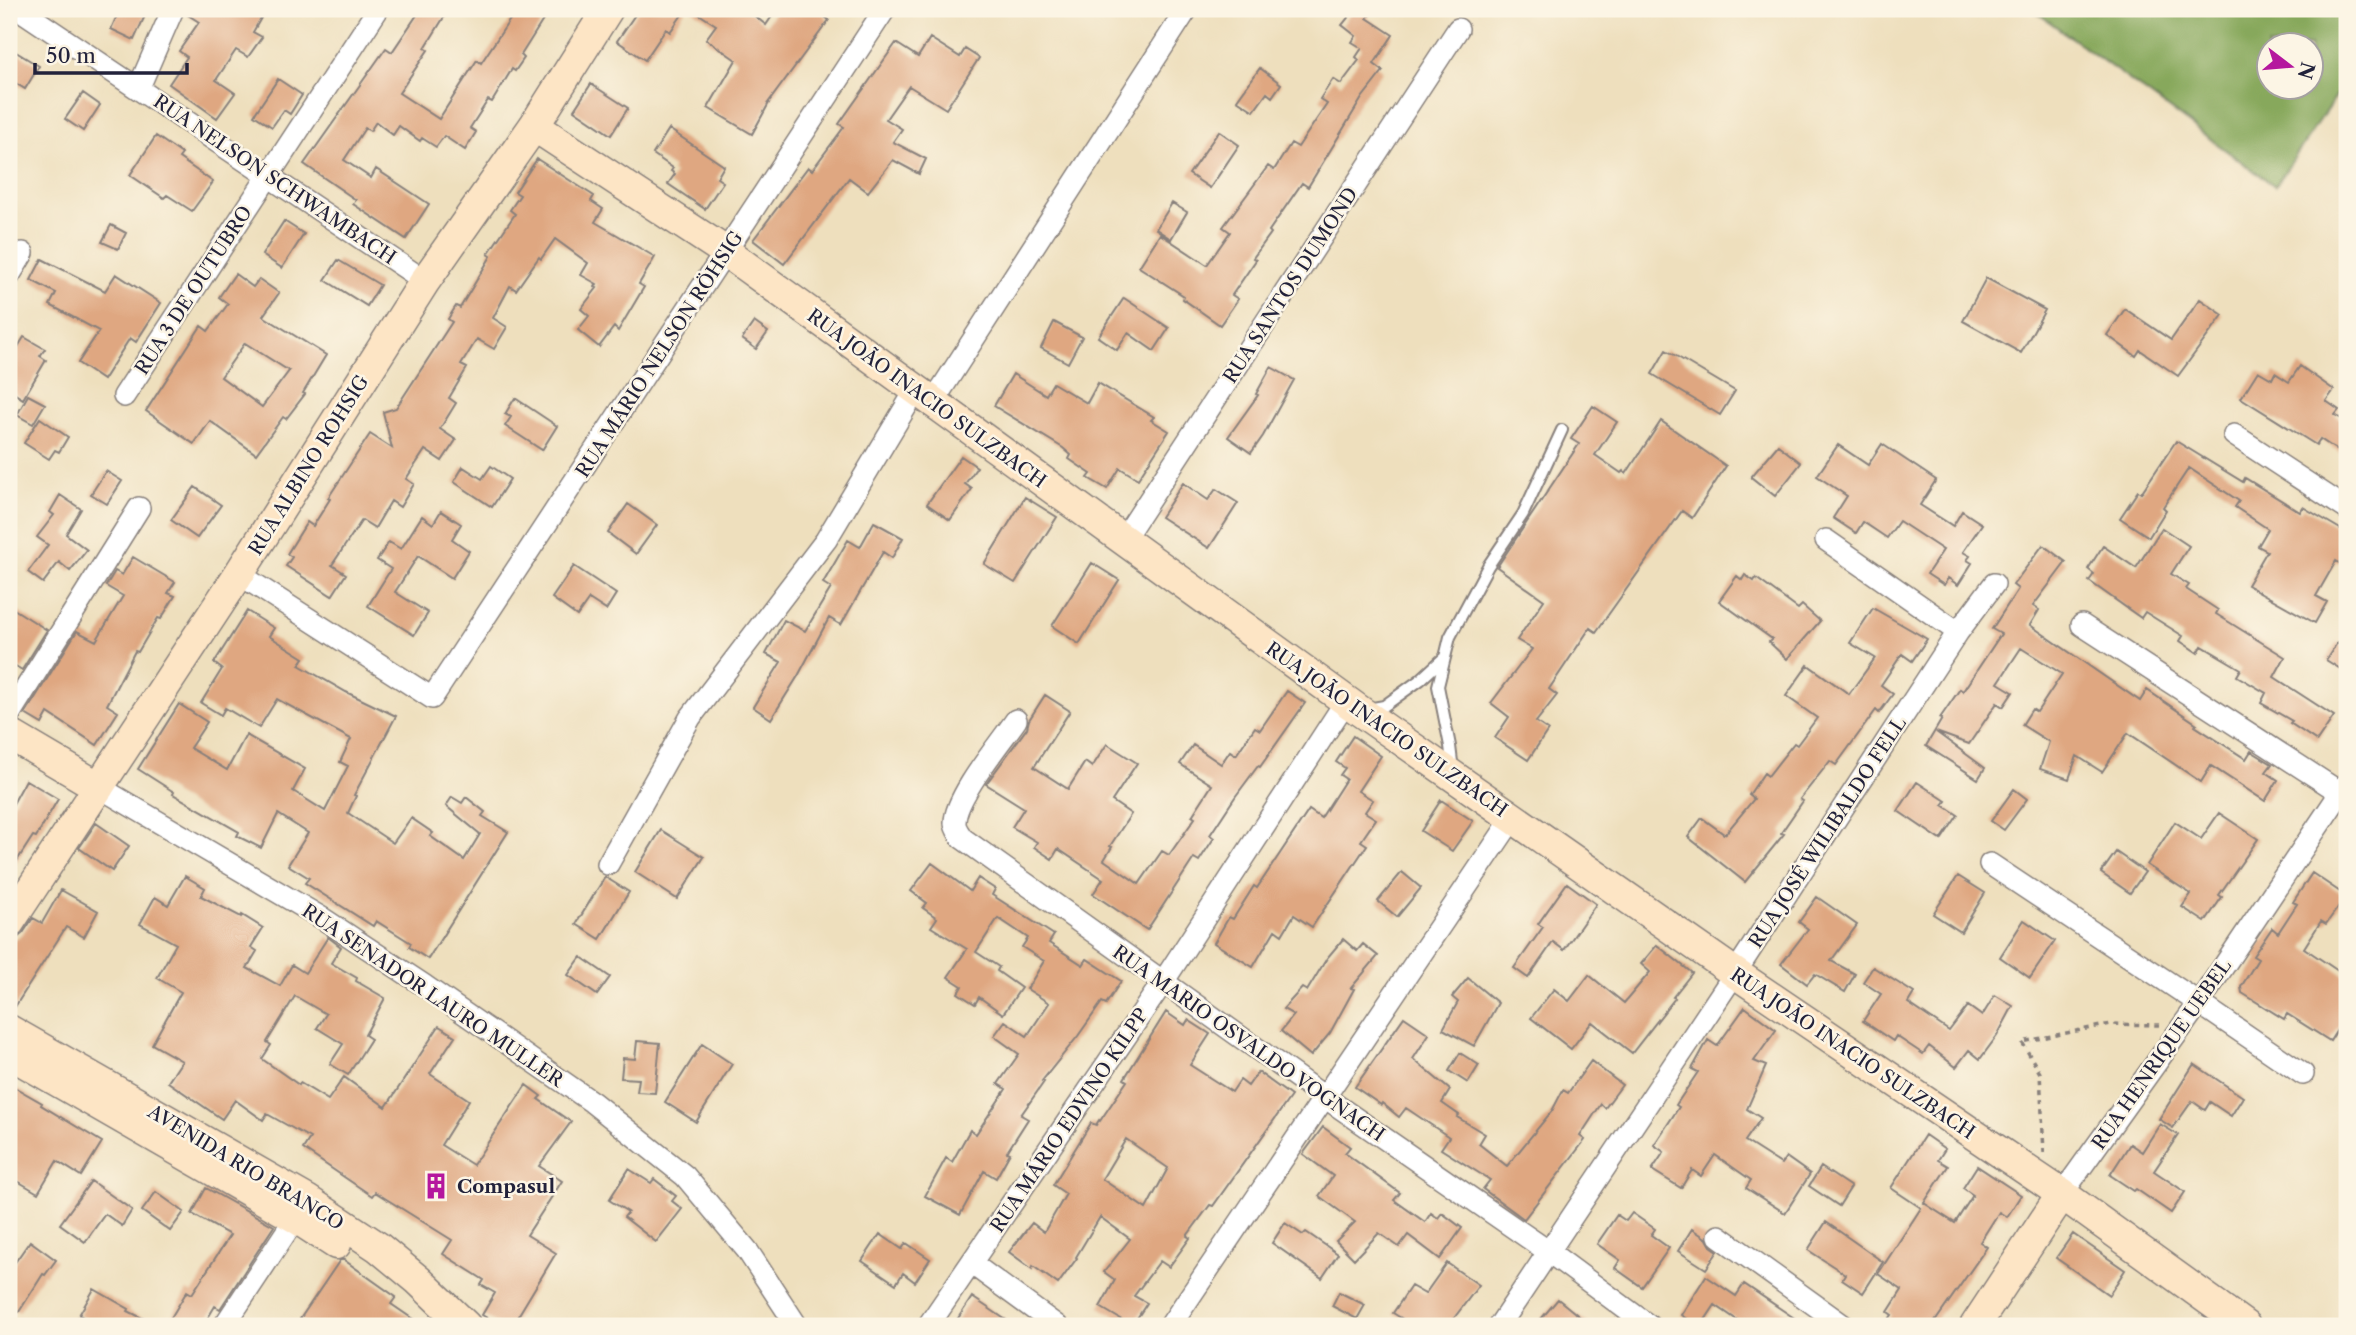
<svg xmlns="http://www.w3.org/2000/svg" width="2356" height="1335" font-family="'Libre Caslon Text',serif">
<rect width="100%" height="100%" fill="#fcf5e5"/>
<filter id="ink" filterUnits="userSpaceOnUse"><feTurbulence type="fractalNoise" baseFrequency=".0143" numOctaves="2"/><feDisplacementMap in="SourceGraphic" scale="14" xChannelSelector="R" yChannelSelector="G"/><feConvolveMatrix kernelMatrix="1 2 1 2 8 2 1 2 1" color-interpolation-filters="sRGB"/></filter>
<filter id="wash" filterUnits="userSpaceOnUse"><feTurbulence type="fractalNoise" baseFrequency=".00686" numOctaves="4" result="noise"/><feDisplacementMap in="SourceGraphic" scale="28" xChannelSelector="R" yChannelSelector="G"/><feGaussianBlur stdDeviation="1.57" result="paint"/><feColorMatrix in="noise" values="0 0 0 0 0 0 0 0 0 0 0 0 0 0 0 0 0 1.4 0 .05"/><feComposite in="paint" operator="in"/></filter>
<g filter="url(#wash)">
<rect width="100%" height="100%" fill="#eedfbd"/>
<path fill="#87a85c" stroke="#54654c" stroke-width="2" fill-rule="evenodd" d="M2032,9H2347V80L2275,186ZM2268,46H2310V88H2268Z"/>
<g id="blocks">
<path fill="#dfa781" fill-rule="evenodd" d="M120,9H148L134,40L111,29Z
M186,9H266L253,32L262,37L248,57L236,50L216,80L235,93L217,118L169,84L187,57L179,51L199,22L185,13Z
M421,9H449L425,48L428,50L399,93L439,119L477,60L481,63L517,9H550L521,55L524,58L515,71L512,69L492,102L488,100L470,128L476,132L465,150L444,136L436,147L422,138L420,141L399,126L393,135L376,122L370,131L365,128L344,160L371,178L376,169L429,204L406,239L353,204L356,200L304,164L386,48L392,52Z
M639,9H686L670,32L666,29L645,60L617,41Z
M691,9H746L766,25L777,9H829L824,16L829,20L768,103H769L752,134L708,108L736,60L706,39L716,25Z
M1355,9H1374L1367,18L1393,35L1374,64L1383,71L1362,98L1308,187L1302,183L1269,231L1271,233L1253,258L1256,260L1232,295L1238,299L1220,325L1183,299L1184,296L1139,267L1160,234L1207,265L1230,232L1223,227L1268,166L1274,170L1291,143L1298,147L1327,104L1320,99L1333,79L1341,84L1359,60L1356,57L1362,48L1352,42L1356,36L1342,25Z
M930,38L960,57L965,49L979,58L946,109L909,86L886,119L902,129L893,142L926,159L919,174L893,160L868,192L849,178L784,264L753,240L808,167L812,170L844,127L839,124L896,43L918,57Z
M16,52L39,66L25,89L9,79V63Z
M1260,68L1281,84L1272,97L1267,93L1254,111L1237,100Z
M278,79L302,95L290,114L284,110L272,127L254,115Z
M591,84L628,108L611,135L574,110Z
M83,93L100,105L83,131L65,119Z
M669,129L724,166L717,178L723,182L705,209L668,184L675,174L671,171L673,168L653,154Z
M1219,131L1239,145L1210,188L1189,174Z
M156,136L182,154L179,158L213,182L192,211L167,195L164,198L130,175Z
M537,159L594,196L591,201L603,209L595,222L655,257L639,284L644,287L618,331L614,327L599,347L578,330L589,316L581,309L597,288L595,287L597,284L581,275L588,263L555,239L541,259L539,257L516,290L510,286L493,318L507,327L494,349L477,339L461,365L467,368L449,398L456,403L440,429L456,440L442,461L425,450L406,479L414,484L400,507L391,501L375,528L362,520L332,565L346,574L332,596L286,566L292,557L287,554L307,522L313,526L330,499L328,498L370,434L392,448L383,412L396,408L452,322L448,319L456,306L460,308L491,256L488,254L515,214L510,210L520,195L515,192Z
M1172,203L1187,212L1171,239L1156,229Z
M284,221L304,234L282,268L262,255Z
M111,225L126,233L118,249L102,242Z
M42,259L105,291L116,274L161,303L136,342L130,338L103,380L78,363L99,331L50,305L56,293L31,280Z
M338,260L380,285L367,306L325,280Z
M235,274L253,287L259,279L279,293L263,316L326,355L303,393L305,394L286,419L283,417L256,454L210,421L194,444L146,411L201,326L208,331L228,304L219,297ZM245,343L289,371L262,407L221,377Z
M1986,278L2045,310L2021,353L1963,321Z
M1124,298L1169,328L1154,351L1128,333L1117,350L1098,337Z
M2200,299L2223,315L2178,376L2140,350L2136,356L2107,335L2125,309L2171,340Z
M754,322L768,332L756,349L742,339Z
M1054,322L1082,337L1068,363L1041,348Z
M24,337L45,349L40,356L46,360L23,399L9,390V345L16,350Z
M1666,350L1735,391L1720,415L1652,374Z
M2300,366L2334,390L2326,401L2339,410L2335,415L2347,422V457L2320,439L2316,445L2241,398L2258,371L2272,379L2275,373L2289,382Z
M1271,367L1294,380L1263,436L1251,453L1228,437L1258,395L1256,394Z
M1013,374L1046,395L1053,383L1087,403L1098,383L1154,417L1151,420L1169,431L1138,479L1120,468L1107,489L1088,478L1091,474L1069,459L1071,455L1063,448L994,406Z
M28,395L45,404L33,424L17,415Z
M515,398L557,426L542,450L505,426L511,417L505,414Z
M1593,406L1617,422L1595,455L1621,473L1623,471L1626,474L1661,421L1726,466L1692,518L1682,511L1596,632L1590,628L1549,689L1557,695L1536,722L1548,730L1528,760L1495,738L1509,717L1491,703L1532,649L1517,640L1544,600L1497,567L1579,444L1571,439Z
M40,418L68,437L59,452L55,450L49,459L24,443Z
M2176,441L2243,482L2245,478L2300,512L2303,507L2347,533V568L2336,561L2316,596L2327,602L2315,623L2247,585L2267,551L2258,546L2268,529L2235,507L2239,501L2189,468L2163,507L2166,510L2149,537L2120,518L2138,491L2141,493Z
M1882,444L1936,480L1920,505L1953,526L1962,511L1982,524L1963,552L1970,556L1967,560L1972,563L1958,585L1948,578L1944,585L1927,574L1943,550L1899,521L1887,538L1863,522L1856,533L1833,518L1847,496L1817,476L1838,445L1868,465Z
M1778,445L1801,463L1775,496L1751,477Z
M961,456L977,467L965,484L972,489L950,520L927,504Z
M491,466L510,479L492,507L454,482L463,467L482,479Z
M106,471L122,481L107,504L91,494Z
M1183,483L1208,500L1216,489L1238,503L1209,548L1161,517Z
M195,487L221,505L197,538L171,520Z
M60,495L81,509L66,534L87,550L70,571L59,562L43,583L28,572L48,545L37,537L54,515L50,512Z
M1025,497L1057,517L1015,583L984,564Z
M628,504L657,525L636,554L608,533Z
M441,511L461,524L452,539L469,551L452,578L418,556L395,592L428,613L414,635L368,606L391,569L377,560L389,542L401,549L422,516L433,524Z
M874,522L903,538L892,558L883,552L841,625L829,618L798,676L771,719L753,707L781,662L766,654L784,620L805,631L831,588L823,583L848,540L860,547Z
M2162,528L2189,546L2171,574L2189,585L2186,589L2218,610L2216,614L2285,657L2274,677L2334,716L2317,741L2290,723L2292,721L2261,703L2266,693L2237,676L2241,669L2202,646L2198,653L2180,641L2183,636L2145,612L2141,618L2089,581L2094,574L2088,569L2103,546L2136,568Z
M2043,545L2066,562L2033,606L2039,610L2030,625L2140,701L2147,690L2197,724L2195,726L2246,759L2251,751L2272,764L2266,772L2278,780L2265,801L2211,766L2201,782L2128,733L2102,772L2077,756L2069,779L2040,769L2049,742L2022,725L2032,709L2037,712L2062,674L2021,648L1998,683L2013,692L2003,707L1997,703L1969,744L1936,732L1985,768L1978,779L1926,746L1942,719L1940,718L1960,689L1963,691L2001,634L1992,629L2018,589L2013,585Z
M133,557L175,582L168,593L175,596L161,619L158,618L138,652L135,651L107,705L118,712L97,745L48,713L42,724L25,714L77,631L96,641L123,596L106,586L115,571L122,575Z
M1092,563L1119,580L1079,644L1052,626Z
M574,566L616,594L606,610L589,599L577,616L552,598Z
M1745,575L1754,581L1756,578L1798,609L1802,605L1820,621L1787,659L1769,642L1772,639L1719,601L1737,576L1742,580Z
M9,606L47,630L22,670L9,662Z
M1873,608L1927,639L1912,661L1902,654L1881,685L1893,694L1879,713L1876,710L1836,765L1830,761L1800,799L1803,801L1781,833L1784,834L1745,882L1688,837L1702,818L1724,834L1726,833L1754,799L1749,795L1764,773L1768,776L1794,743L1797,745L1817,718L1786,696L1808,665L1849,694L1875,658L1850,643Z
M247,611L274,628L269,636L304,658L299,665L346,692L396,716L354,795L356,796L348,813L393,843L411,818L433,833L430,836L464,860L480,834L446,806L452,797L462,803L466,797L485,812L482,816L508,832L428,959L409,947L411,943L376,921L373,926L305,883L309,878L288,865L308,833L278,814L261,848L237,836L239,832L173,794L174,792L138,769L179,704L207,722L190,748L227,770L246,735L305,769L293,791L325,811L348,766L340,762L351,739L277,699L259,728L225,708L221,715L201,703L222,669L214,663Z
M2337,643L2347,650V673L2326,660Z
M1287,691L1305,703L1260,767L1258,766L1235,797L1210,835L1214,838L1199,861L1194,858L1147,930L1093,894L1103,879L1058,849L1052,859L1034,847L1037,842L1012,827L1024,808L986,784L1027,728L1029,720L1045,695L1070,711L1034,767L1068,789L1085,762L1092,767L1107,744L1137,763L1112,801L1131,814L1110,846L1112,847L1104,860L1139,884L1162,851L1169,855L1195,818L1192,816L1212,785L1180,764L1193,745L1221,764L1230,751L1236,755L1255,727L1260,730Z
M1353,736L1381,756L1358,791L1373,800L1365,812L1376,819L1361,841L1367,845L1312,927L1294,915L1282,935L1275,930L1253,967L1214,943L1229,917L1233,919L1254,886L1257,888L1309,810L1321,818L1346,779L1340,775L1345,768L1336,762Z
M26,780L58,799L36,837L33,836L9,873V811Z
M1917,782L1946,801L1943,805L1958,815L1941,840L1898,811Z
M2014,789L2027,799L2004,830L1991,821Z
M1441,800L1473,821L1452,851L1421,831Z
M2219,813L2258,839L2219,895L2222,897L2205,922L2182,907L2191,894L2147,865L2175,822L2201,839Z
M96,823L129,846L112,871L79,848Z
M661,830L704,857L677,899L635,872Z
M2116,852L2145,872L2130,893L2101,873Z
M932,863L970,891L978,878L995,889L992,895L1054,935L1049,943L1083,965L1087,959L1121,981L1106,1004L1102,1002L1078,1036L1042,1081L1044,1082L1021,1115L1028,1119L1007,1152L1010,1153L996,1178L984,1171L960,1215L925,1196L946,1158L952,1162L970,1130L976,1134L1006,1089L998,1084L1019,1054L994,1036L1005,1021L1027,1036L1049,1003L1027,989L1044,961L1022,947L1028,938L998,918L976,952L999,967L997,971L1021,988L1003,1014L979,997L975,1004L958,993L962,986L948,977L967,949L931,927L937,918L923,908L927,903L911,891Z
M1402,872L1421,888L1397,917L1378,901Z
M2312,873L2346,896L2326,924L2321,921L2304,948L2347,977V1014L2330,1041L2287,1014L2284,1019L2242,993L2241,987L2258,959L2253,956L2272,928L2278,933L2297,904L2293,902Z
M185,876L205,888L201,896L241,917L242,915L263,928L251,947L257,951L247,968L280,986L292,965L305,973L328,937L341,947L331,963L357,978L356,981L385,998L365,1035L371,1039L348,1075L330,1064L343,1044L317,1028L326,1014L295,996L267,1042L271,1045L262,1059L299,1085L300,1083L328,1100L344,1077L386,1107L439,1026L455,1036L430,1074L469,1100L441,1145L473,1165L526,1085L541,1096L538,1099L571,1122L539,1166L562,1181L527,1235L556,1253L512,1326H501L482,1315L495,1293L481,1285L484,1280L443,1254L452,1240L375,1192L372,1196L303,1149L310,1138L267,1114L263,1120L235,1100L222,1119L168,1082L182,1061L152,1044L181,992L157,978L176,944L140,924L155,897L168,905Z
M1958,876L1985,893L1961,932L1933,914Z
M605,877L629,892L600,939L576,924Z
M1567,883L1596,904L1564,950L1553,942L1528,978L1514,968L1543,927L1538,924Z
M61,890L98,911L84,937L66,927L11,1013H9V940L17,938L23,933L33,918L42,923Z
M1817,897L1857,925L1831,961L1855,974L1845,992L1815,974L1807,984L1781,964L1808,929L1799,922Z
M2024,920L2055,941L2030,978L2000,957Z
M1343,939L1357,951L1363,944L1378,956L1351,988L1354,989L1330,1033L1311,1056L1281,1031L1294,1015L1283,1009L1302,988L1307,991L1327,958Z
M1657,945L1692,973L1673,997L1675,998L1632,1053L1592,1022L1571,1049L1531,1018L1554,989L1569,1001L1589,975L1624,1003L1650,972L1641,964Z
M581,957L610,977L597,995L568,975Z
M1873,967L1914,993L1908,1003L1949,1031L1968,1006L1982,1016L1995,995L2013,1006L1997,1036L1980,1059L1969,1050L1956,1067L1929,1046L1923,1054L1896,1036L1893,1041L1863,1021L1881,994L1863,982Z
M1468,978L1498,1003L1474,1046L1443,1029L1458,1002L1452,997Z
M1745,1007L1776,1030L1754,1061L1766,1066L1747,1109L1761,1118L1745,1141L1781,1164L1786,1157L1810,1174L1785,1213L1746,1188L1751,1180L1715,1155L1701,1176L1692,1170L1681,1188L1652,1170L1664,1152L1654,1145L1679,1107L1676,1105L1698,1072L1692,1069L1708,1040L1717,1046Z
M1166,1012L1185,1025L1188,1020L1210,1034L1190,1065L1232,1092L1240,1080L1248,1086L1258,1072L1291,1096L1213,1206L1210,1205L1187,1236L1190,1238L1169,1267L1160,1261L1134,1296L1147,1303L1132,1326L1100,1307L1115,1280L1104,1272L1130,1239L1100,1217L1076,1257L1077,1258L1058,1284L1033,1266L1032,1269L1009,1252L1032,1223L1044,1232L1066,1194L1053,1185L1091,1123L1096,1125L1099,1120L1100,1121L1127,1081L1124,1079ZM1126,1139L1168,1168L1146,1209L1102,1179Z
M1404,1017L1429,1034L1413,1059L1450,1090L1442,1103L1459,1115L1457,1117L1485,1134L1479,1144L1507,1166L1552,1111L1563,1090L1568,1093L1591,1061L1622,1085L1605,1108L1601,1104L1580,1136L1585,1140L1524,1219L1483,1189L1490,1180L1441,1149L1449,1137L1406,1108L1399,1117L1382,1103L1381,1105L1355,1087Z
M637,1041L660,1043L655,1093L637,1092L639,1079L621,1078L623,1058L635,1059Z
M702,1044L732,1064L696,1122L665,1102Z
M1460,1053L1479,1065L1468,1083L1449,1071Z
M2194,1064L2243,1097L2231,1116L2210,1102L2205,1110L2192,1101L2173,1128L2159,1119Z
M9,1084L42,1103L41,1105L102,1142L81,1176L57,1161L38,1193L9,1176Z
M2160,1124L2178,1135L2154,1171L2185,1192L2171,1213L2136,1189L2134,1191L2110,1175L2130,1144L2142,1152Z
M1323,1127L1350,1147L1345,1153L1400,1193L1394,1200L1425,1222L1431,1213L1438,1218L1442,1213L1462,1228L1440,1259L1408,1235L1399,1247L1379,1233L1354,1259L1336,1241L1355,1222L1319,1196L1333,1176L1303,1154Z
M1925,1135L1945,1149L1938,1160L1948,1166L1924,1203L1955,1223L1973,1195L1963,1188L1977,1166L2021,1195L2007,1217L1999,1212L1980,1242L1987,1247L1932,1326H1884L1892,1315L1888,1312L1902,1290L1878,1274L1921,1208L1891,1188Z
M1821,1167L1851,1187L1839,1206L1809,1186Z
M629,1169L651,1183L654,1179L676,1196L672,1201L682,1209L656,1242L624,1217L628,1212L609,1200Z
M91,1181L132,1210L122,1226L105,1214L85,1242L60,1224Z
M206,1188L274,1226L220,1309L215,1306L203,1326H166L187,1291L192,1294L230,1235L192,1214Z
M156,1192L184,1212L170,1231L142,1211Z
M1632,1213L1655,1229L1651,1235L1669,1248L1642,1287L1615,1268L1620,1260L1597,1244L1617,1215L1626,1221Z
M1826,1222L1883,1262L1863,1293L1842,1279L1845,1274L1808,1250Z
M1285,1223L1303,1235L1306,1232L1338,1254L1322,1278L1272,1243Z
M1692,1229L1707,1239L1711,1246L1718,1251L1706,1269L1678,1251Z
M880,1234L902,1249L906,1243L930,1259L915,1282L903,1273L896,1284L862,1261Z
M2073,1234L2125,1270L2109,1295L2056,1258Z
M30,1241L56,1260L45,1275L43,1274L19,1312L9,1306V1271Z
M340,1260H344L396,1297L391,1304L423,1326H311L300,1319Z
M1447,1263L1479,1285L1448,1326H1414L1393,1313L1411,1286L1425,1294Z
M1706,1276L1736,1296L1744,1284L1806,1326H1746L1715,1305L1701,1326H1697L1681,1315Z
M94,1289L129,1309L128,1311L158,1326H99L79,1315Z
M1339,1292L1365,1305L1357,1319L1332,1306Z
M972,1297L1015,1326H953Z
M1558,1299L1591,1326H1535Z"/>
</g>
</g>
<g filter="url(#ink)">
<use href="#blocks" fill-opacity="0" stroke="#88807c" stroke-width="2"/>
<g fill="none" stroke-linecap="round" stroke-linejoin="round">
<g stroke="#88807c" stroke-width="14">
<path id="lane" d="M1368,709L1384,706L1420,680L1445,657
M1453,770L1450,746L1438,686L1450,637L1488,566L1523,514L1562,430"/>
</g>
<g stroke="#88807c" stroke-width="24">
<path id="street" d="M19,9L425,281
M139,87L173,9
M9,276L23,253
M124,396L378,9
M933,402L1187,9
M2234,435L2347,509
M1123,540L1458,29
M1826,540L1958,632
M239,574L432,698L885,9
M2082,625L2347,797
M9,715L139,508
M1016,720C1001,742 954,798 955,823C955,828 959,833 962,838L1323,1096L1549,1252L1649,1326
M99,787L322,918L425,986L592,1102L685,1176L747,1250L797,1326
M608,864L690,718L826,540L916,390
M1990,864L2199,1003L2303,1074
M2062,1194L2199,1003L2347,783
M1719,1236L1844,1326
M971,1263L1057,1326
M224,1326L302,1208
M928,1326L1163,982L1346,701
M1170,1326L1513,818
M1499,1326L1735,973L1958,632L1994,584"/>
</g>
<g stroke="#88807c" stroke-width="33">
<path id="secondary" d="M534,126L726,252L1360,711L1735,973L2062,1194L2245,1326
M9,734L99,787
M9,923L239,574L425,281L534,126L608,9
M9,1030L307,1200L378,1247L418,1280L466,1326
M19,1059L296,1218L336,1244
M1975,1326L2062,1194"/>
</g>
<path stroke="#88807c" stroke-width="3.5" stroke-dasharray="5 5" stroke-linecap="butt" d="M2044,1153L2040,1073L2022,1042L2111,1024L2159,1025"/>
<use href="#lane" stroke="#fff" stroke-width="10"/>
<use href="#street" stroke="#fff" stroke-width="21"/>
<use href="#secondary" stroke="#fde5c5" stroke-width="30"/>
</g>
</g>
<defs>
<g id="building-bare" transform="scale(2.1)"><path d="M-4-6H4V6H1V3H-1V6H-4ZM-2.5-4.3h1.7v1.8h-1.7ZM.8-4.3h1.7v1.8H.8ZM-2.5-1h1.7V.8h-1.7ZM.8-1h1.7V.8H.8Z" fill="#b5179e" stroke="#fcf5e5" stroke-width="2.5" paint-order="stroke"/></g>
</defs>
<g fill-rule="evenodd">
<use href="#building-bare" x="436" y="1186"/>
</g>
<g text-anchor="middle" stroke-width="5" stroke-linejoin="round" paint-order="stroke">
<g font-size="19" fill="#22223b" stroke="#fcf5e5">
<text transform="translate(275 179) rotate(34)" y="7">RUA NELSON SCHWAMBACH</text>
<text transform="translate(1290 285) rotate(-57)" y="7">RUA SANTOS DUMOND</text>
<text transform="translate(193 290) rotate(-57)" y="7">RUA 3 DE OUTUBRO</text>
<text transform="translate(659 354) rotate(-57)" y="7">RUA MÁRIO NELSON RÖHSIG</text>
<text transform="translate(927 398) rotate(36)" y="7">RUA JOÃO INACIO SULZBACH</text>
<text transform="translate(308 465) rotate(-58)" y="7">RUA ALBINO ROHSIG</text>
<text transform="translate(1387 729) rotate(35)" y="7">RUA JOÃO INACIO SULZBACH</text>
<text transform="translate(1827 832) rotate(-57)" y="7">RUA JOSÉ WILIBALDO FELL</text>
<text transform="translate(433 995) rotate(34)" y="7">RUA SENADOR LAURO MULLER</text>
<text transform="translate(1249 1043) rotate(35)" y="7">RUA MARIO OSVALDO VOGNACH</text>
<text transform="translate(1853 1053) rotate(34)" y="7">RUA JOÃO INACIO SULZBACH</text>
<text transform="translate(2161 1054) rotate(-55)" y="7">RUA HENRIQUE UEBEL</text>
<text transform="translate(1069 1120) rotate(-56)" y="7">RUA MÁRIO EDVINO KILPP</text>
<text transform="translate(246 1167) rotate(31)" y="7">AVENIDA RIO BRANCO</text>
</g>
<g font-size="19" font-weight="bold" fill="#22223b" stroke="#fcf5e5" text-anchor="start">
<text x="457" y="1193">Compasul</text>
</g>
</g>
<rect width="2356" height="1335" fill="none" stroke="#fcf5e5" stroke-width="35"/>
<g transform="translate(2290 66) rotate(106)"><circle r="33" fill="#fcf5e5" stroke="#a5a1a1" stroke-width="2"/>
<path d="M0-5L12 26L0 18L-12 26Z" fill="#b5179e"/>
<text y="-10" font-size="19" font-weight="bold" text-anchor="middle" fill="#22223b">N</text>
</g>
<path d="M35 63v10h152v-10" fill="none" stroke="#22223b" stroke-width="3.5"/>
<text x="46" y="63" font-size="21" fill="#22223b" stroke="#fcf5e5" stroke-width="5" paint-order="stroke">50 m</text>
</svg>
